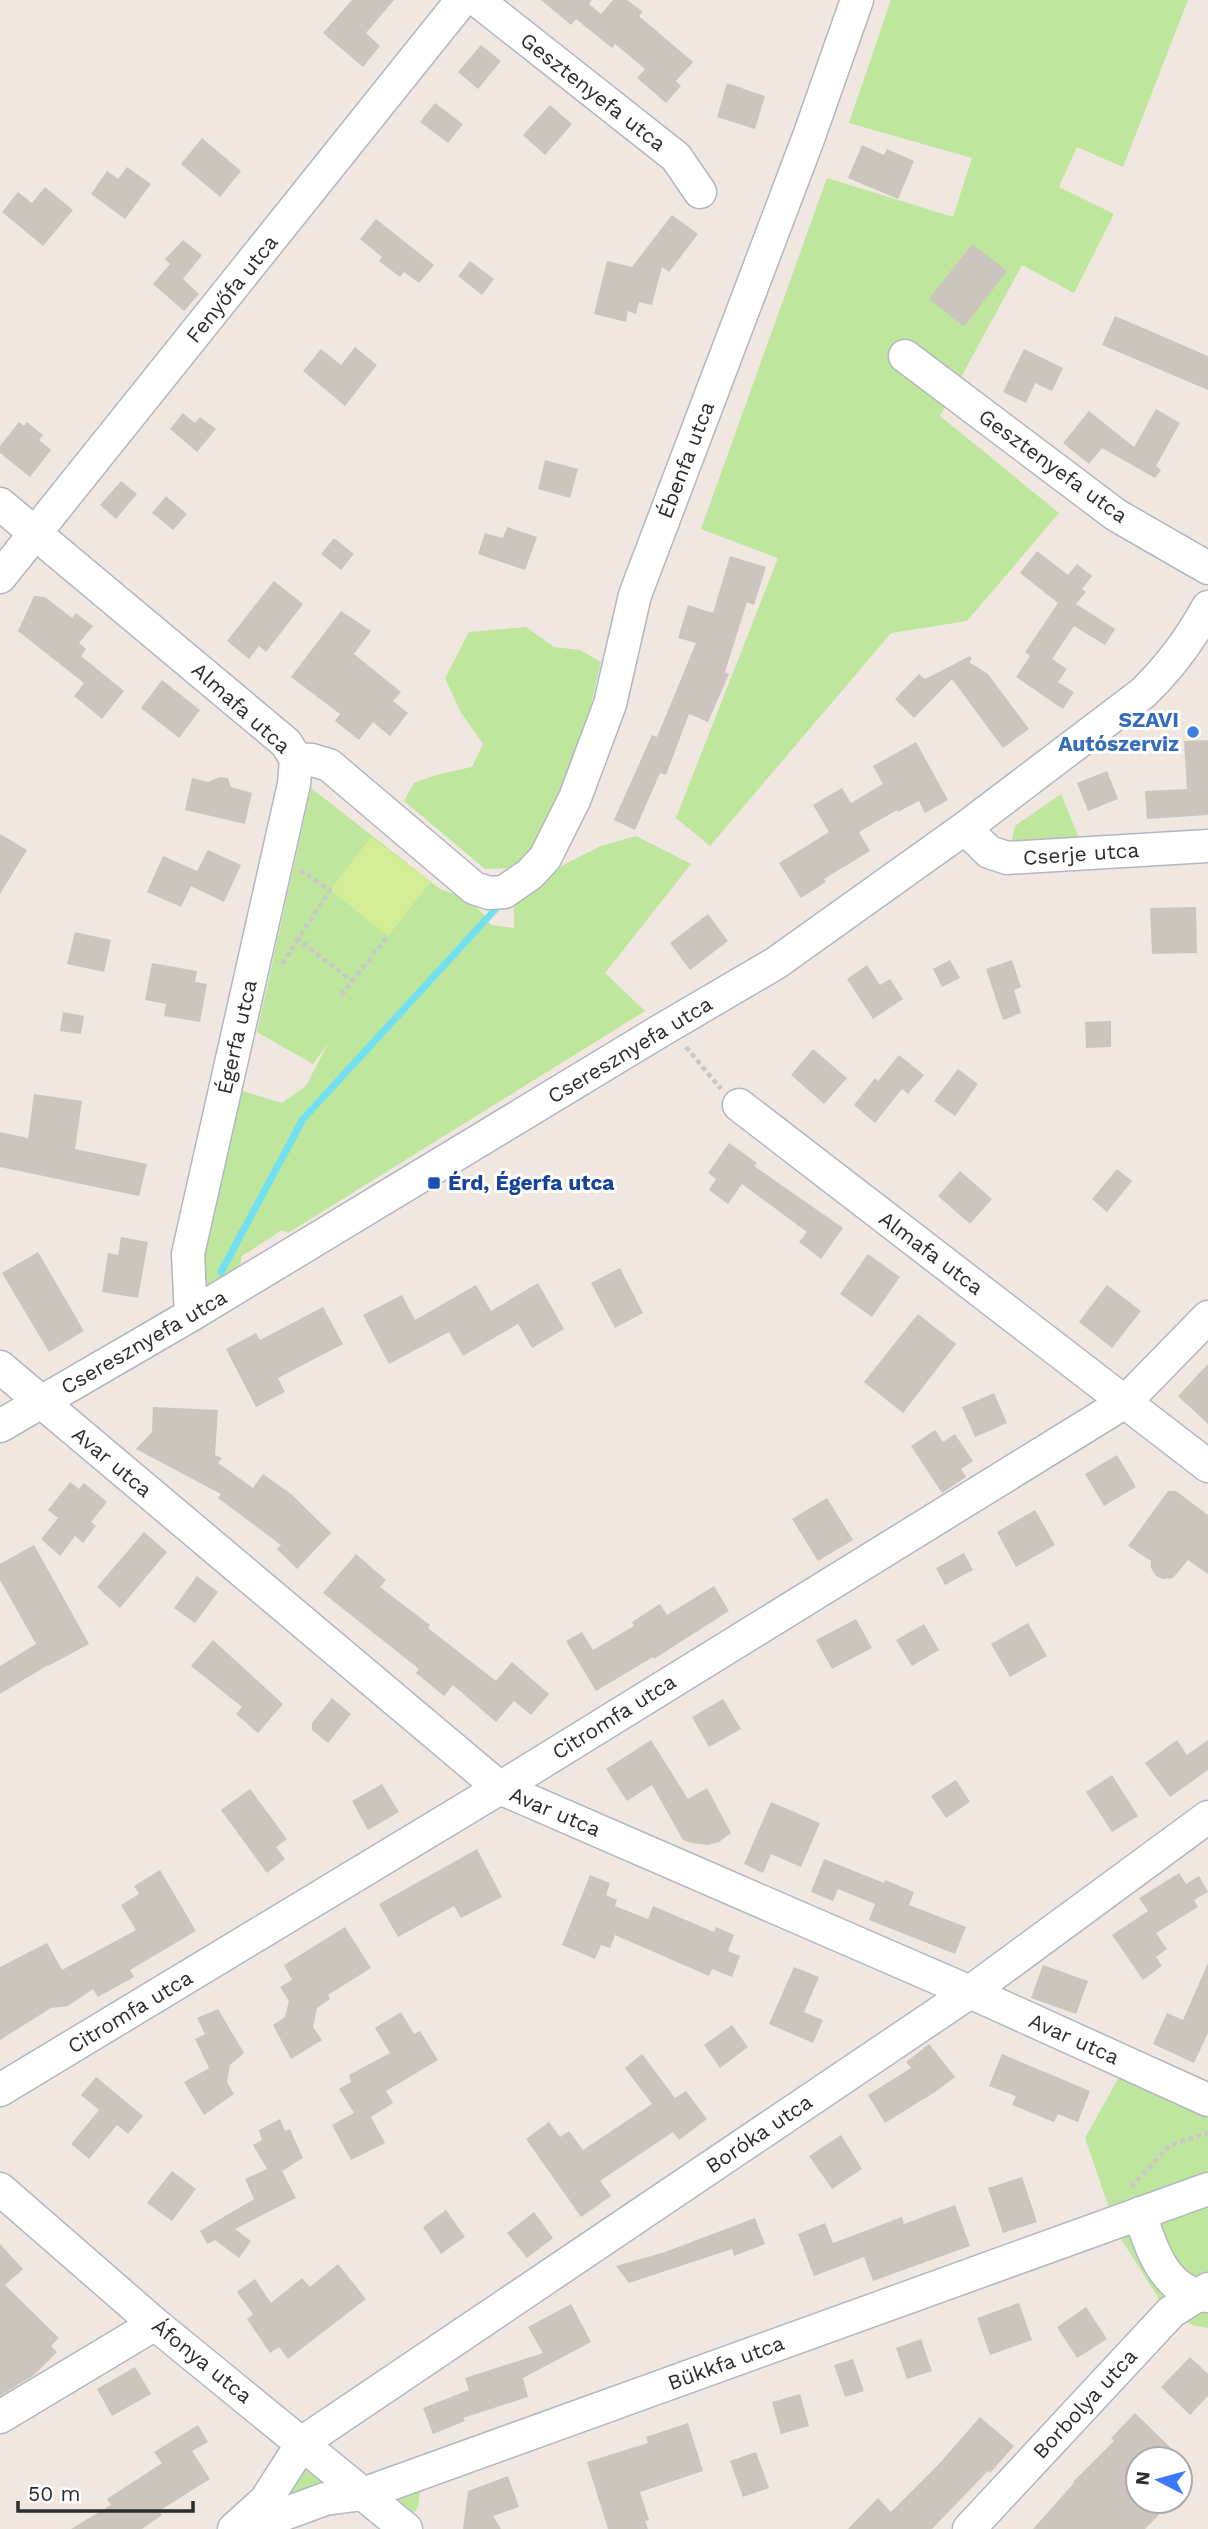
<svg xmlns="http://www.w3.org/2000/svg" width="1208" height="2529" font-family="'Work Sans',sans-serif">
<rect width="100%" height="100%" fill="#efe7e0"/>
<path fill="#bee69c" d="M891,0H1188L1123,167L1077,147L1059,187L1114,214L1074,293L1022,265L940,416L1059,513L967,621L891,633L710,846L676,818L778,558L701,529L827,178L953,217L972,158L849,123Z
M526,627L554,647L580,650L601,662L580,750L534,847L516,868L485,869L404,801L414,783L436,775L472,767L483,744L460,711L445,678L469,632Z
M311,788L440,889C465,898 477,902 491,925L514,928V902L563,865L601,846L636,836L691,864L605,973L645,1011L288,1233L282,1230L242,1256L240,1265L205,1287L198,1288L231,1090L243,1091L282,1103L306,1086L328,1043L313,1064L257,1032Z
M1061,794L1079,838L1017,846L1012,839L1015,826Z
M1133,2052L1208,2081V2328L1192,2325L1159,2299L1118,2234L1085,2138Z
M308,2464L333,2481L280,2503L286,2479Z
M430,2478L420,2491L418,2507L413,2514L381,2496Z"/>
<path fill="#d3ed97" d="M371,837L431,882L388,936L330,890Z"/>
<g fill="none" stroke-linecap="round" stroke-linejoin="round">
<path stroke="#71e0f2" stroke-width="7" d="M221,1272L303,1119L502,902"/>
</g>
<path fill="#cbc5be" d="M352,0H394L366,33L380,46L363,67L323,33Z
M541,0H592L589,4L601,14L613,0H627L643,12L639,16L693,62L676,81L681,86L666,103L637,78L645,69L615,44L612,48L576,19L571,25Z
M481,45L501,61L478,89L458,72Z
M727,83L765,96L755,129L717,117Z
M435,103L463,124L448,143L420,122Z
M550,105L572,124L545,155L523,135Z
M202,138L241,171L220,197L181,164Z
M862,145L884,155L887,149L914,161L898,199L848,178Z
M127,167L151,184L125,219L91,194L107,171L118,179Z
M45,187L73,210L43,246L2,212L18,192L32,203Z
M672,215L698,234L669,272L662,267L652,305L639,302L636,314L628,311L626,322L594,314L607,261L632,267Z
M376,219L434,265L419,283L404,272L400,277L379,261L382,257L360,239Z
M183,240L202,255L183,279L199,294L184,311L153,284L170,264L165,259Z
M972,244L1007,271L964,327L929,299Z
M470,261L494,279L482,295L458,276Z
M1115,316L1208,356V390L1102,345Z
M355,347L377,365L345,406L303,371L321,349L341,365Z
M1024,349L1063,368L1052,391L1035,383L1026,403L1003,392Z
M1156,409L1180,423L1156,466L1161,470L1155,478L1102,448L1089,464L1063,443L1089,411L1134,447Z
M183,413L195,423L200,417L216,429L197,452L170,429Z
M19,422L24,426L27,422L43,435L39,440L51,450L30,477L0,453V446Z
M545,460L578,469L570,498L538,489Z
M121,481L137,494L116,519L100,505Z
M166,496L187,514L173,530L152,513Z
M507,527L537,537L525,570L478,554L485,533L503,538Z
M334,538L354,554L341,570L321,554Z
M1037,551L1068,575L1077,564L1092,576L1082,589L1086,592L1076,604L1115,629L1105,645L1074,626L1052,659L1067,669L1058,682L1074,692L1063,709L1016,677L1030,656L1025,652L1058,603L1020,573Z
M730,556L766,567L754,605L747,602L725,672L729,674L708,722L689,714L666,775L660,773L635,830L614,820L652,735L657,737L696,643L678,638L688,605L713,613Z
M274,581L303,604L266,652L259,646L249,659L227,641Z
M34,596L45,597L72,618L76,613L93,626L79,643L86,649L81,656L124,691L102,719L74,696L84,683L18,631Z
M341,611L371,631L354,654L401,692L393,701L408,713L390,736L373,722L359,740L335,721L340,714L291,677Z
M970,656L972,659L969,662L988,674L1029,729L1003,748L952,679L914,718L895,699L919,674L925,679Z
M162,680L200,710L179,738L141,708Z
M1208,740V815L1147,819L1145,791L1187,789L1184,741Z
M916,742L948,800L925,813L919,801L898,812L897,810L859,832L870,851L824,879L826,882L801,898L779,863L829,832L813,805L842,788L851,803L883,784L873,766Z
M1107,771L1118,799L1088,811L1077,783Z
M220,777L228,778L231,787L252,793L245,824L185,810L192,778L208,782Z
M0,834L27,850L0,894Z
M208,850L241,865L224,902L191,886L181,907L147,892L163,856L197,871Z
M1196,907L1197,953L1152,954L1150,908Z
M708,914L728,941L690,970L670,943Z
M75,932L111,940L104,972L67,964Z
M950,960L960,978L942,987L933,969Z
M1012,960L1021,987L1014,990L1021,1013L1003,1020L986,969Z
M152,963L197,971L195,982L207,984L200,1022L164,1016L166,1004L145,1000Z
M867,965L880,985L890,979L903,999L873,1019L847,979Z
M63,1012L84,1016L81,1034L60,1031Z
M1111,1021V1047L1086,1048L1085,1022Z
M813,1049L847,1078L824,1104L791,1075Z
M899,1055L924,1075L908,1094L902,1089L875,1123L854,1105L875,1078L878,1081Z
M958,1069L978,1084L955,1116L934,1101Z
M34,1094L82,1101L75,1149L147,1164L139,1196L0,1167V1132L28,1138Z
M729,1143L757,1163L754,1166L843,1228L821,1259L799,1242L807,1232L742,1184L728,1204L709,1190L716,1179L708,1173Z
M1117,1169L1132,1181L1107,1212L1092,1199Z
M960,1171L992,1199L970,1224L938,1196Z
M121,1237L148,1242L138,1298L102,1292L108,1253L118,1255Z
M38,1252L84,1331L49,1352L2,1273Z
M868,1254L900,1277L872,1317L840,1294Z
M620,1268L643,1313L615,1328L591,1283Z
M538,1283L564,1329L532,1348L518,1324L463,1356L449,1332L389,1364L363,1315L402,1295L415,1320L476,1285L491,1311Z
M1107,1285L1141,1311L1112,1348L1079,1322Z
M323,1307L343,1344L278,1378L285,1392L256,1407L226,1349L256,1333L260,1340Z
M918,1314L956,1344L903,1413L864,1382Z
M1208,1364V1424L1178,1396Z
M994,1393L1007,1423L975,1437L962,1407Z
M153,1407L218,1410L215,1455L222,1458L218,1463L253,1488L263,1474L291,1494L331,1533L297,1569L277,1549L281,1545L218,1498L221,1494L136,1449L152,1432Z
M935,1430L943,1442L955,1434L973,1461L961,1469L966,1477L942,1493L911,1446Z
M1117,1455L1136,1487L1104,1506L1085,1474Z
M70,1482L79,1489L84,1483L107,1502L91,1522L96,1526L83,1543L75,1536L60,1556L41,1539L58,1518L48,1510Z
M1168,1491H1176L1208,1515V1574L1188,1560L1173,1578L1163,1579L1156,1576L1151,1568V1561L1128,1546Z
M827,1498L853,1540L818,1561L792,1519Z
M1035,1510L1055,1545L1016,1567L997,1532Z
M144,1532L167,1552L120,1608L97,1587Z
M34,1545L89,1644L48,1666V1665L0,1694V1666L36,1644L0,1580V1564Z
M964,1553L973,1570L945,1585L936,1568Z
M356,1554L386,1580L380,1587L430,1625L428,1628L496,1681L512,1662L549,1694L531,1715L514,1701L496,1722L453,1685L444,1696L416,1673L419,1669L323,1593Z
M197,1576L218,1592L195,1623L174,1608Z
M714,1586L729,1611L654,1659L653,1657L596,1691L566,1641L582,1632L593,1650L634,1626L632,1622L660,1604L667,1615Z
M856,1619L872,1648L832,1669L816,1640Z
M1028,1623L1047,1656L1010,1677L991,1644Z
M924,1624L939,1650L912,1666L896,1640Z
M213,1640L283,1704L258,1733L236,1714L242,1707L191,1666Z
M332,1698L351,1714L328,1743L312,1730V1723Z
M723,1699L741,1729L709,1747L692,1717Z
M651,1740L688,1799L707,1788L731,1833L719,1842L708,1845L692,1843L683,1840L652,1785L627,1801L606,1769Z
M1177,1740L1187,1755L1208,1740V1770L1170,1797L1145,1763Z
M1112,1775L1138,1816L1112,1832L1086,1792Z
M956,1780L970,1802L946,1818L931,1796Z
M382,1784L399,1812L368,1830L352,1801Z
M250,1789L287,1839L276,1847L285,1859L267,1873L221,1810Z
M771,1802L820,1823L801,1867L771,1854L763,1873L744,1864Z
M477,1849L502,1897L461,1918L454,1906L398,1937L379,1904Z
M824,1859L884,1883L885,1880L914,1892L909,1905L966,1927L955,1954L869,1920L875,1904L838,1889L833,1901L811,1892Z
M160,1870L196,1931L130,1970L134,1977L98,1997L93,1989L68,2006L51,2008L0,2040V1967L47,1943L62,1970L136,1930L121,1905L139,1894L134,1886Z
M1179,1873L1186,1884L1199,1876L1208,1892L1194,1900L1198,1907L1156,1933L1167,1949L1156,1957L1162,1966L1143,1980L1112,1935L1148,1911L1139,1898Z
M590,1875L610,1883L606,1895L617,1900L615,1906L648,1919L653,1906L714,1932L716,1927L734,1935L728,1951L740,1956L732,1977L712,1969L709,1976L615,1935L610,1948L601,1945L595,1959L562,1945Z
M345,1927L371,1968L328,1995L330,1999L317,2008L313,2027L322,2040L291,2059L273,2025L285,2017L289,2001L280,1987L292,1980L284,1965Z
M1208,1963V2033L1194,2063L1153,2044L1167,2013L1183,2020Z
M1043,1965L1088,1981L1076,2014L1031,1998Z
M794,1967L819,1977L804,2012L823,2020L813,2043L769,2024Z
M218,2009L244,2053L230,2065L227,2082L234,2094L204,2115L184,2082L209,2068L195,2039L205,2034L197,2018Z
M401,2012L414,2034L420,2031L438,2060L386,2091L393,2103L371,2117L385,2143L351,2160L332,2125L354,2113L339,2089L351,2082L349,2075L390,2053L375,2028Z
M732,2025L748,2047L720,2068L704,2045Z
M929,2044L955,2077L935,2092L885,2123L868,2095L911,2068L906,2062Z
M642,2054L675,2098L686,2091L707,2119L679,2140L673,2132L600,2181L611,2196L581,2217L526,2139L549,2122L560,2137L569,2131L583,2150L652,2104L625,2068Z
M1002,2054L1090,2091L1078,2122L1058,2114L1054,2122L1012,2105L1016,2096L989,2086Z
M96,2077L143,2116L128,2134L117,2125L89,2159L71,2144L99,2110L81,2095Z
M280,2119L285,2131L290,2129L303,2158L282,2171L296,2198L235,2229L251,2241L239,2258L215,2240L207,2244L200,2231L254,2199L245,2179L267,2169L253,2145L262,2140L259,2130Z
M841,2135L862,2169L832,2189L809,2156Z
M172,2171L196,2189L172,2221L147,2203Z
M1022,2177L1037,2222L1003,2233L988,2188Z
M955,2205L970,2246L873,2281L864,2257L814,2276L798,2234L825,2223L833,2243L902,2217L904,2224Z
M446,2210L465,2237L441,2254L423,2227Z
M534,2212L553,2238L527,2258L507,2233Z
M755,2218L765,2244L734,2256L732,2249L629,2283L616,2266L665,2252Z
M0,2244L23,2269L5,2285L59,2338L51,2346L57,2352L34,2375L0,2396Z
M338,2264L366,2299L288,2359L279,2347L270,2353L247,2319L253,2314L237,2292L255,2279L271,2303L302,2278L310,2287Z
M1019,2303L1032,2340L990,2355L977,2318Z
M571,2304L591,2342L523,2378L528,2397L463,2418L465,2421L433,2434L423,2408L469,2390L465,2378L543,2353L528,2327Z
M1086,2307L1107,2339L1077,2358L1057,2327Z
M921,2339L932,2371L907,2379L896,2348Z
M1190,2357L1208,2374V2396L1190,2415L1161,2387Z
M853,2359L864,2391L845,2397L834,2365Z
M135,2367L151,2394L112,2416L97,2389Z
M800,2394L809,2426L781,2434L772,2402Z
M1135,2413L1182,2459H1138V2501H1146L1159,2515L1145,2529H1033L1074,2483L1073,2482L1114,2441L1111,2438Z
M980,2417L1014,2446L990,2473L988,2471L932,2529H848L878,2498L891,2512L938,2465Z
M688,2423L703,2471L640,2492L649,2520L645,2521L648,2529H608L587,2462L648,2443L646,2437Z
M198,2425L208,2442L192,2451L210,2479L159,2511L162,2515L142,2529H71L111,2505L107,2499L162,2463L154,2452Z
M756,2452L769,2488L743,2497L730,2461Z
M508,2476L519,2507L493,2516L501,2529H463L468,2491Z"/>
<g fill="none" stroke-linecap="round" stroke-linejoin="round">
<g stroke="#b3b7c1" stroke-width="35">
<path id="minor" d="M477,0L676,157L700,192
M905,356L1116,515L1208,568
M0,504L286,743L296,759
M0,577L462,0
M296,759L312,760L329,765L474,888L489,893L504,892L530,874L545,858L575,798L610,704L635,595L808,139L857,0
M965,828L989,852L1007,858L1208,846
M739,1105L1208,1466
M191,1315L188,1254L294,784L296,759
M0,1367L500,1788L970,1992L1208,2100
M0,1426L191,1315L660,1031L776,963L965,828L1143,693C1170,667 1190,640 1208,607
M0,2090L500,1788L1125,1402L1208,1317
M0,2189L155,2324L406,2529
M1140,2213C1150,2246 1165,2295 1208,2296
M0,2417L155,2324
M234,2529L266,2500L303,2442L970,1992L1208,1817
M243,2529L325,2499L363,2494L1208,2189
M969,2529L1171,2312L1208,2289"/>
</g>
<path stroke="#c8c8c8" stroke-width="4.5" stroke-dasharray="5 3.5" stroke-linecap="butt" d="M296,938L352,981
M282,964L330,890L300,870
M341,995L388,936
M686,1047L721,1089
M1131,2187L1170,2145L1208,2133"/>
<use href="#minor" stroke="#fff" stroke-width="32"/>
</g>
<circle fill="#3f7fe0" stroke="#fff" stroke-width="2.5" cx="1193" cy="732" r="7"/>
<rect fill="#1a4fb4" stroke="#fff" stroke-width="2.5" x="427" y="1176" width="14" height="14" rx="3.5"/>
<g text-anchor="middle" stroke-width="6" stroke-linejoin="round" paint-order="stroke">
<g font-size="21" fill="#2d2d2d" stroke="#fff">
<text transform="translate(593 92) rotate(38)" y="7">Gesztenyefa utca</text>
<text transform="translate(232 289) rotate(-51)" y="7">Fenyőfa utca</text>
<text transform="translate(686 460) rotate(-69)" y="7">Ébenfa utca</text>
<text transform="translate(1053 466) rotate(36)" y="7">Gesztenyefa utca</text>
<text transform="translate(241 708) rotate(42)" y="7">Almafa utca</text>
<text transform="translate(1081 854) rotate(-4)" y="7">Cserje utca</text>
<text transform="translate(237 1037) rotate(-77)" y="7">Égerfa utca</text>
<text transform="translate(630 1050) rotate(-31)" y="7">Cseresznyefa utca</text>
<text transform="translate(931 1253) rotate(37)" y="7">Almafa utca</text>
<text transform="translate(144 1342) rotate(-30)" y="7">Cseresznyefa utca</text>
<text transform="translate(112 1462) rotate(40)" y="7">Avar utca</text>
<text transform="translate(614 1717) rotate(-32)" y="7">Citromfa utca</text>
<text transform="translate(555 1812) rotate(23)" y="7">Avar utca</text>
<text transform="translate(130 2012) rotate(-31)" y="7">Citromfa utca</text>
<text transform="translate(1074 2039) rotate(24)" y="7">Avar utca</text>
<text transform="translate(759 2134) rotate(-34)" y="7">Boróka utca</text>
<text transform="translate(202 2361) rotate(39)" y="7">Áfonya utca</text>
<text transform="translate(726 2363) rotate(-20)" y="7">Bükkfa utca</text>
<text transform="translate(1085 2404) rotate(-47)" y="7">Borbolya utca</text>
</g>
<g font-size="21" font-weight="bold" fill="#366cbe" stroke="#fff" text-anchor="end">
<text x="1179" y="727">SZAVI<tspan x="1179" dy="24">Autószerviz</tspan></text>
</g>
<g font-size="21" font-weight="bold" fill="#164399" stroke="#fff" text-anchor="start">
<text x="448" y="1190">Érd, Égerfa utca</text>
</g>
</g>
<g transform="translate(1159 2480) rotate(276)"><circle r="33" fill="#ffffff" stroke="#ababab" stroke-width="2"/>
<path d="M0-5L12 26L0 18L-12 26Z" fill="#3d79ff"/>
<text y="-10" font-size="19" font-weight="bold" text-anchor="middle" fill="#2d2d2d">N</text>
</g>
<path d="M18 2501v10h175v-10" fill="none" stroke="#2d2d2d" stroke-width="3.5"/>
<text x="28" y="2501" font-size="21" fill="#2d2d2d" stroke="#ffffff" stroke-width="5" paint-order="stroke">50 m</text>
</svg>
